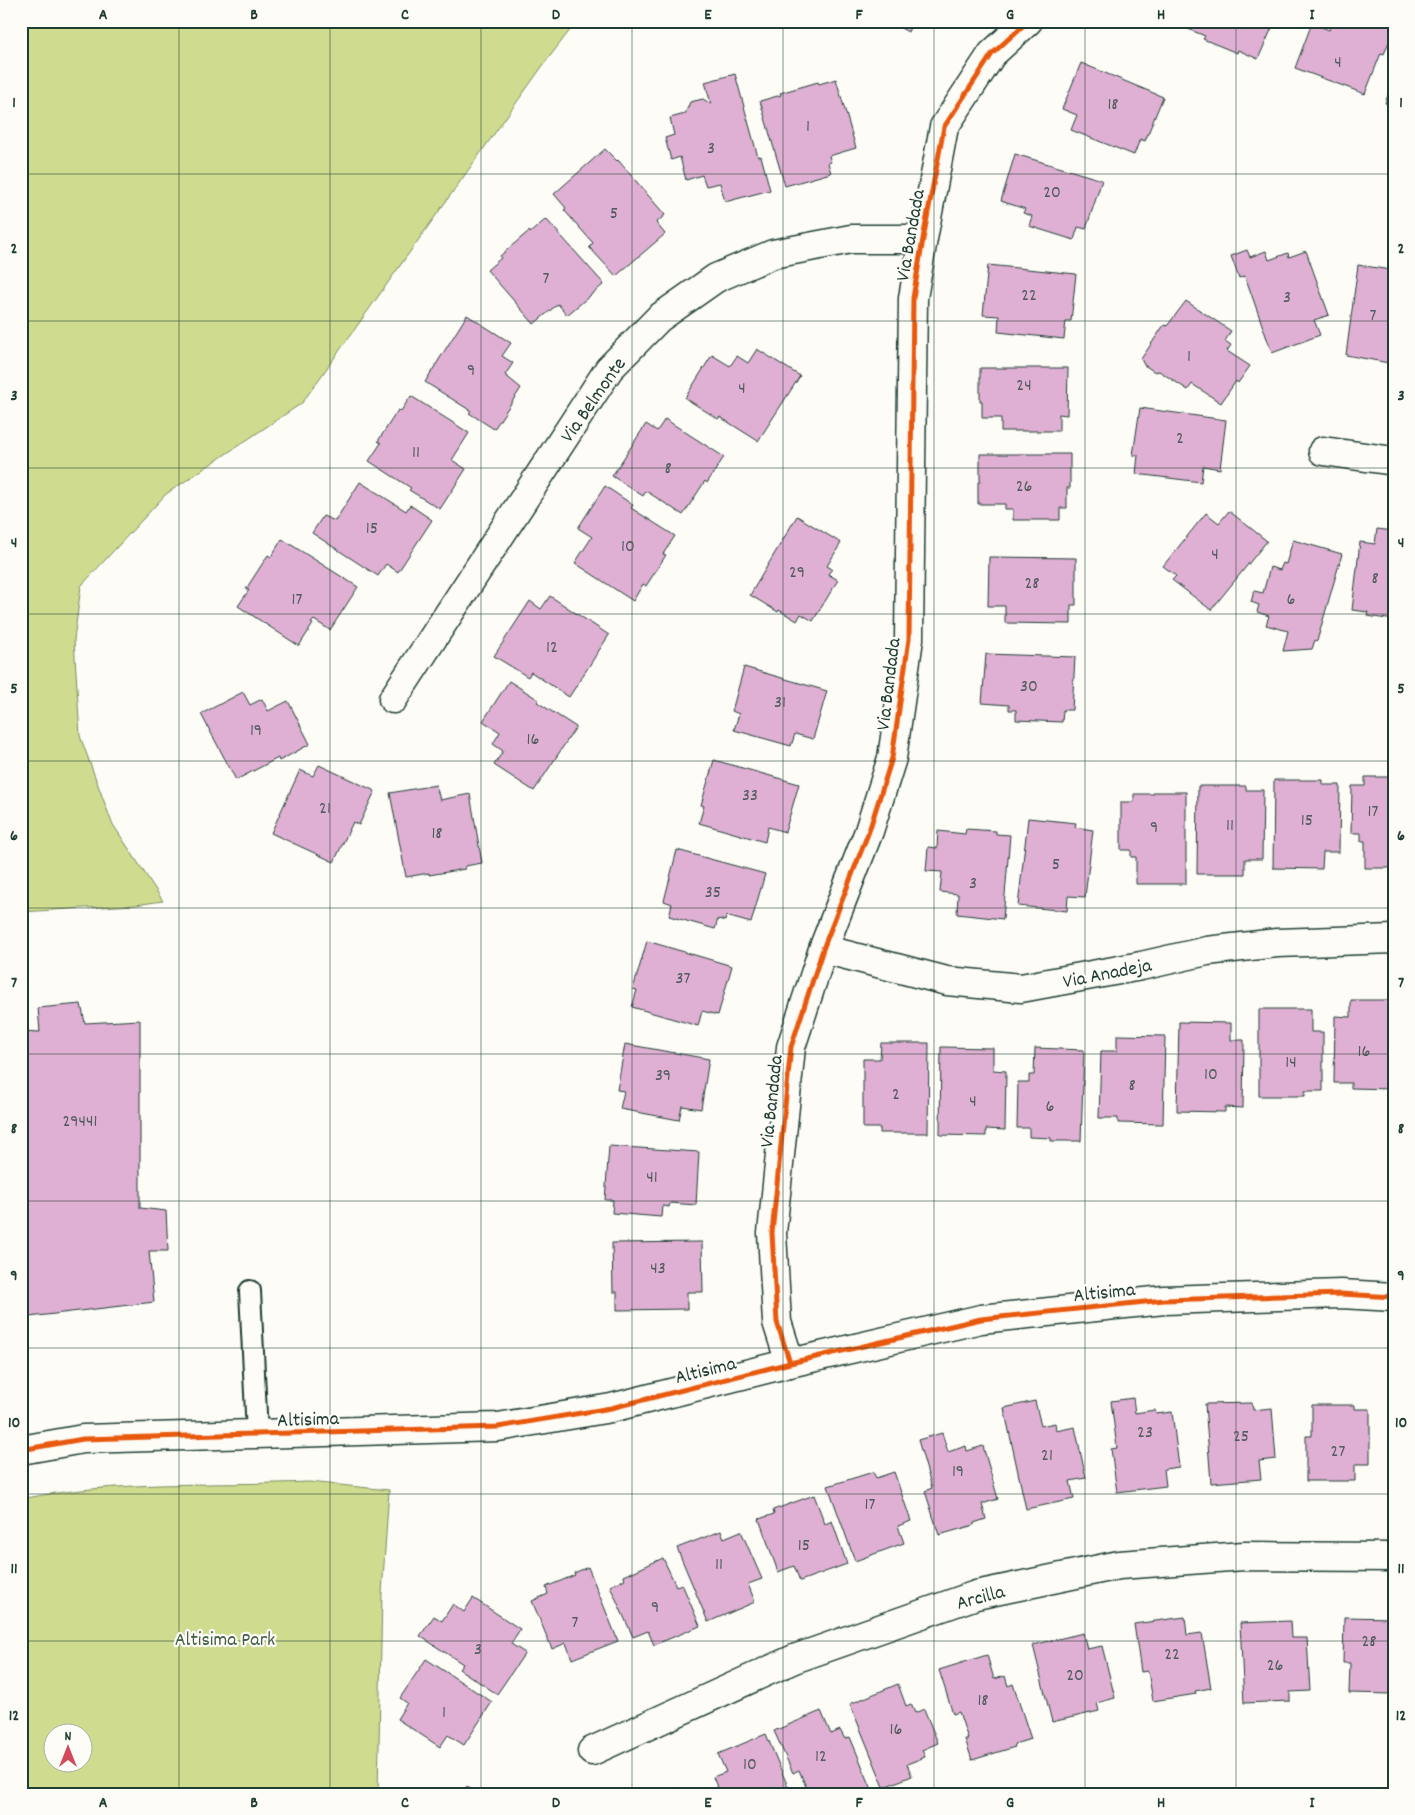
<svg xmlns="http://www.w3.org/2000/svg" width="1415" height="1815" font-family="Dekko,sans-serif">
<rect width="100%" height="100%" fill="#fdfcf7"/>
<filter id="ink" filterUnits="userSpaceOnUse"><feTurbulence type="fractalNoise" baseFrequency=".02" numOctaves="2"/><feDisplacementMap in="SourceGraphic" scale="10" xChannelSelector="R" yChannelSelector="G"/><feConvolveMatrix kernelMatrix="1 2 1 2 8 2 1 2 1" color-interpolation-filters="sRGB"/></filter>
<g filter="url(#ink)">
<path fill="#cfdc8f" stroke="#778c62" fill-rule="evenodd" d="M21,21H577L544,64L302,403L166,494L81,586L74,640L80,736L112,823L163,901L135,905L21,912Z
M309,1482L389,1490L382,1593L378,1794H21V1499C116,1480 213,1486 309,1482ZM52,1732H82V1762H52Z"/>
<path fill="#dfb0d3" stroke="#1f3d34" d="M888,21H913L908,32Z
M1191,21H1275L1258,59L1238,50L1237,53L1203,39L1205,36L1188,29Z
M1332,21L1345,23L1346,21H1394V30L1384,54L1381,53L1365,94L1295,68L1312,23L1329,30Z
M1081,63L1163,97L1145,141L1140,139L1134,155L1071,130L1077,115L1062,109Z
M735,74L758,157L761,156L770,190L725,202L720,183L706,186L702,175L686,180L680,157L671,160L665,138L674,135L670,118L685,114L690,102L703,99L711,104L705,82Z
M836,79L856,148L829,156L831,162L828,163L831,173L785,186L760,101L781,95L780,93L818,82L819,84Z
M1394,80V106L1385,103Z
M605,149L617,161L618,160L665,215L656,223L665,234L616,276L589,247L593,243L564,210L566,208L554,194Z
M1015,154L1102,180L1086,229L1078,227L1074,240L1029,226L1032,216L1023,213L1025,209L1001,201Z
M546,219L604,284L567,315L558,304L534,324L487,270L501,258L500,256L529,231L530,233Z
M1247,250L1250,257L1266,251L1269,260L1288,253L1289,257L1306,251L1329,315L1314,320L1320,335L1272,353L1245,276L1239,278L1231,256Z
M988,265L1076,274L1071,321H1066L1064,339L998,332L999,316L983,315Z
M1358,265L1391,270V273L1394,274V364L1346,355Z
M1186,301L1231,331L1225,341L1231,345L1227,351L1250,366L1238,383L1236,381L1221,403L1192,384L1188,390L1159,371L1155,372L1144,365L1141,359L1164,325L1167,326Z
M467,315L511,343L502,356L513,363L505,375L521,388L494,429L469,413L471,411L425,382Z
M757,349L800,376L758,441L720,417L718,419L685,398L712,355L730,366L737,356L748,363Z
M980,368H1068L1067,415L1059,414V431H1001V418H982V401H980Z
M411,396L469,433L452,460L466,469L440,509L409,490L411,488L369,461L381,443L378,441L398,410L401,411Z
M1140,408L1226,420L1220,469L1203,466L1201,482L1136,474L1138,455H1133Z
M665,419L724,457L707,483L705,481L683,515L646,491L643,496L612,476L646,424L657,431Z
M980,454H1070V488H1067V508H1060V520H1013V509H1005V504H978V482H980Z
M360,482L406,511L410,505L432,520L398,572L386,564L378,576L312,533L323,516L335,521Z
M605,486L633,505L631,508L675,536L663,554L666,555L646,586L643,584L633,601L575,563L592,537L578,528Z
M1229,511L1267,541L1211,610L1172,580L1176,576L1163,566L1206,513L1219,523Z
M797,516L841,543L827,566L832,569L828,574L838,580L813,621L801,614L797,621L779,610L778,612L750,595Z
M1377,529L1394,531V620L1367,616L1368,612L1352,610L1360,542L1375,544Z
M282,539L358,587L330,630L314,620L311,623L313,624L299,646L238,606L249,590L246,589L268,555L271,557Z
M1293,540L1342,554L1317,641L1315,640L1312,649L1283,651L1288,631L1266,625L1269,616L1257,612L1259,605L1251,602L1254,591L1263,593L1270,567L1280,570L1283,563L1286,564Z
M989,557L1076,558V605H1071V624L1005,623V606H988Z
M550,596L609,635L569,697L531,672L528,677L494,656L530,601L541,609Z
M986,654L1075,657L1072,710H1063L1062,722L1016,720V710H1009V705L982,703Z
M744,667L827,691L813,739L795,734L791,746L734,730L739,714L732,711Z
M509,681L539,700L537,702L576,727L534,791L494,765L503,751L493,744L500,732L483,721Z
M243,692L250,705L262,699L268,711L288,701L310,744L279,761L278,758L236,780L201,714Z
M714,760L799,784L785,832L768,827L765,842L699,823L704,806L701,805Z
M319,765L375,791L359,825L353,822L334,862L271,833L300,770L313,776Z
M1365,777H1394V868H1365V841H1361V833H1351L1352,786H1365Z
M1274,780H1323V785H1340L1339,852H1323L1322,869L1273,868Z
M436,785L440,800L470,794L482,863L465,866V869L429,875V873L406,877L390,793Z
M1198,786H1246V790H1263L1262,859H1245V874H1197Z
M1154,792H1186V884H1136V857H1131V850H1121V802H1134V794H1154Z
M1028,818L1076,823L1075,827L1093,830L1085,897L1068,896L1067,911L1018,906Z
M966,829L996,831V834L1010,835L1003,919L957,914L958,894L940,892L942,872L926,871L928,847L937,848L938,831L965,834Z
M677,850L765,874L751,923L726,916L725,921L718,919L715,929L669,916L672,904L664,901Z
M647,941L732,966L718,1015L702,1011L698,1026L632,1007L637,990L633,989Z
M1351,1000H1394V1089L1351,1088V1083H1334L1335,1016L1351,1017Z
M81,1004L85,1023L140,1020V1208L166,1211L168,1251H149L154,1302L21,1318V1031L40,1032L38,1008Z
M1259,1009H1311V1032H1323V1091H1305V1096H1259Z
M1179,1022L1231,1023V1040H1244L1243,1108L1225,1107V1112L1177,1111Z
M1117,1035L1165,1036L1163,1124L1118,1123V1118H1099L1101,1051H1117Z
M881,1043H929L928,1133H880V1128H863V1059H880Z
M625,1044L709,1059L701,1109L682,1106L679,1120L620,1109L624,1091L617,1090Z
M941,1047L993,1048V1070L1006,1071L1005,1130L986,1129V1136L940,1135Z
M1035,1048L1084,1050L1081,1141H1051V1138L1029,1137V1128H1017L1018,1082H1029V1075H1034Z
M609,1146L699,1152L696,1205L670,1203L669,1207L662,1206L661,1217L612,1213L613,1200H605Z
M702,1242L703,1292H687V1309L617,1310V1292H613L612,1243Z
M1133,1398L1135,1413L1155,1410L1156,1414L1172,1412L1179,1467L1164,1469L1166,1486L1117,1492L1111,1449L1117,1448L1111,1401Z
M1035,1401L1041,1426L1055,1423L1056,1431L1075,1427L1086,1478L1070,1481L1074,1499L1026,1509L1004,1408Z
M1252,1403L1253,1410L1272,1408L1276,1459L1259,1461L1261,1479L1211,1483L1205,1404Z
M1312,1405H1355V1409H1370V1464H1355V1481H1306V1436H1312Z
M942,1433L948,1452L966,1446L967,1451L983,1446L998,1499L982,1504L986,1519L974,1523V1525L939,1535L925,1491L932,1488L918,1440Z
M873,1472L876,1478L894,1472L911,1521L898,1526L904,1543L855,1561L828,1486Z
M814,1495L825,1524L832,1521L847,1564L800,1581L794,1566L778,1572L759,1519L774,1514L773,1510Z
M721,1531L724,1538L741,1531L762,1579L748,1584L755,1602L708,1622L677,1548Z
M663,1558L676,1586L682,1584L700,1626L654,1645L648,1631L633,1637L610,1586L625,1579L624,1576Z
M588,1567L618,1641L572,1659L566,1643L552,1649L532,1601L548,1594L546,1587L575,1575L574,1573Z
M473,1598L520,1629L511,1644L525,1653L497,1694L459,1669L463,1664L420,1636L434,1616L442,1621L453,1604L464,1612Z
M1185,1617L1187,1635L1202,1633L1211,1688L1195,1691L1196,1694L1153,1701L1148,1671L1141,1672L1134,1624Z
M1344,1617L1394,1618V1691H1392V1694L1349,1693L1350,1663H1343Z
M1290,1621L1291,1638H1307L1310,1691L1290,1692V1701L1244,1703L1240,1623Z
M1083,1633L1087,1649L1102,1646L1115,1698L1097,1703L1099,1711L1052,1722L1033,1645Z
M987,1655L994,1679L1005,1676L1008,1686L1013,1684L1031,1739L1014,1744L1015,1747L972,1760L965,1739H968L959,1712L953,1714L939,1670Z
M426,1659L492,1702L464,1745L448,1735L440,1747L397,1719L407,1703L400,1698Z
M898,1684L906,1706L911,1704L915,1713L924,1709L938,1743L922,1750L925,1757L907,1764L912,1776L884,1787L850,1704Z
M821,1711L831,1734L840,1730L845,1739L850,1737L873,1792L868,1794H809L799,1770L793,1773L774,1731Z
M766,1734L791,1794H720L713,1777L726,1772L718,1754Z
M467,1786L477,1794H460Z
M680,1788L683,1794H666Z"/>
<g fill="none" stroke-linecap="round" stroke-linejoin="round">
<g stroke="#1f3d34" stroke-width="24">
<path id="service" d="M250,1291L257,1434"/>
</g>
<g stroke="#1f3d34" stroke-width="31">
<path id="minor" d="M1323,451L1394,461
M393,699L609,369L659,318L716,278L773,254L851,239H923
M823,949L947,981L1021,988L1141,966L1207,951L1277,943L1394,939
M790,1363L777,1322L772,1233L791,1047L823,949L869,831L892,758L909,639L913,298L923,239L944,127L992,54L1028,21
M592,1751L794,1659L976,1595L1119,1565L1244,1556L1394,1557"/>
</g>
<g stroke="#1f3d34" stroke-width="31">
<path id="tertiary" d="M21,1450L83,1439L498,1427L611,1408L790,1363L981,1319L1164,1300L1341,1294L1394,1297"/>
</g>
<use href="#service" stroke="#fdfcf7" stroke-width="20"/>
<use href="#minor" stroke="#fdfcf7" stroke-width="28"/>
<use href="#tertiary" stroke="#fdfcf7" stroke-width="28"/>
<g stroke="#fdfcf7" stroke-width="8">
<path id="cycleway" d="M790,1363L777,1322L772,1233L791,1047L823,949L869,831L892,758L909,639L913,298L923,239L944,127L992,54L1028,21
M21,1450L83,1439L498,1427L611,1408L790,1363L981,1319L1164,1300L1341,1294L1394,1297"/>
</g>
<use href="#cycleway" stroke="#e8590c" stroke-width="5"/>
</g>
</g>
<path fill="none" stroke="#1f3d34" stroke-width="1" stroke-opacity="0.55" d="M179,21V1794M330,21V1794M481,21V1794M632,21V1794M783,21V1794M934,21V1794M1085,21V1794M1236,21V1794M21,174H1394M21,321H1394M21,468H1394M21,614H1394M21,761H1394M21,908H1394M21,1054H1394M21,1201H1394M21,1348H1394M21,1494H1394M21,1641H1394"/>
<g text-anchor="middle" stroke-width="4.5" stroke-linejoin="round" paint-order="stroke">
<g font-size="18" fill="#4f5a5c">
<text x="1338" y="67">4</text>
<text x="1113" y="109">18</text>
<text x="808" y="131">1</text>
<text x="711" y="153">3</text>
<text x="1052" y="197">20</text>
<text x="614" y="218">5</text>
<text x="546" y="283">7</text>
<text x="1029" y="300">22</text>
<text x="1287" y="302">3</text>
<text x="1373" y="320">7</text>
<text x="1189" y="361">1</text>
<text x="471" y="375">9</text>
<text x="1024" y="390">24</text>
<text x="742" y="393">4</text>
<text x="1180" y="443">2</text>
<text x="416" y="457">11</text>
<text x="668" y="473">8</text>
<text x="1024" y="491">26</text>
<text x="372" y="533">15</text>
<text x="628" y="551">10</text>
<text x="1215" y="559">4</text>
<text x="797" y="577">29</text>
<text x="1375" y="583">8</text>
<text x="1032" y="588">28</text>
<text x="297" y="604">17</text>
<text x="1291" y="604">6</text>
<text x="552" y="652">12</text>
<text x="1029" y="691">30</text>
<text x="780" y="707">31</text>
<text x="256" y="735">19</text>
<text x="533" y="744">16</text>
<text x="750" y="800">33</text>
<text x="325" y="813">21</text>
<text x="1373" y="816">17</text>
<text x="1307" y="825">15</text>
<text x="1230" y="830">11</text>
<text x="1154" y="832">9</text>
<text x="437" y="838">18</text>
<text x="1056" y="869">5</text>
<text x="973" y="888">3</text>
<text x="713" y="897">35</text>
<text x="683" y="983">37</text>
<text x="1364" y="1056">16</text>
<text x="1291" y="1067">14</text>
<text x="1211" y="1079">10</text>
<text x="663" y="1080">39</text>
<text x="1132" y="1090">8</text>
<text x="896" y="1099">2</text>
<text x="973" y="1106">4</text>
<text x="1050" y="1111">6</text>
<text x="80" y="1126">29441</text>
<text x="652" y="1182">41</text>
<text x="658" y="1273">43</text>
<text x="1145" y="1437">23</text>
<text x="1241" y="1441">25</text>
<text x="1338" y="1456">27</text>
<text x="1047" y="1460">21</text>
<text x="958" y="1476">19</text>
<text x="870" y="1509">17</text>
<text x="804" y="1550">15</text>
<text x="719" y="1569">11</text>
<text x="655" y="1612">9</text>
<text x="575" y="1627">7</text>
<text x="1369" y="1646">28</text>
<text x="478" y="1654">3</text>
<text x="1172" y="1659">22</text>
<text x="1275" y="1670">26</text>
<text x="1075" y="1680">20</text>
<text x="983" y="1705">18</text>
<text x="444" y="1717">1</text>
<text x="896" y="1734">16</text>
<text x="821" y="1761">12</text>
<text x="750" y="1769">10</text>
</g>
<g font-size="20" fill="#1f3d34" stroke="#fdfcf7">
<text transform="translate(909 235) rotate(-80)" y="7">Via Bandada</text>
<text transform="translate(592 399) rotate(-55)" y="7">Via Belmonte</text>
<text transform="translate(887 684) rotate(-83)" y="7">Via Bandada</text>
<text transform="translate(1107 972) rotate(-11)" y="7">Via Anadeja</text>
<text transform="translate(770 1101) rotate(-84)" y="7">Via Bandada</text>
<text transform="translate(1104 1291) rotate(-6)" y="7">Altisima</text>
<text transform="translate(705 1369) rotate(-14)" y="7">Altisima</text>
<text transform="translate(308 1418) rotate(-2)" y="7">Altisima</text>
<text transform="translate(980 1596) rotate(-15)" y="7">Arcilla</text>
</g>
<g font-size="20" fill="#425d46" stroke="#fdfcf7">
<text x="225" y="1645">Altisima Park</text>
</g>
</g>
<rect width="1415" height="1815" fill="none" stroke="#fdfcf7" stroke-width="55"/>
<g transform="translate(68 1748)"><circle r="24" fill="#fdfcf7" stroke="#a4b0a9"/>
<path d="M0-4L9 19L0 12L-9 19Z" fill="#d1495b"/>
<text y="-8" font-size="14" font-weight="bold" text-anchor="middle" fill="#1f3d34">N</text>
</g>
<rect x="28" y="28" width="1360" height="1760" fill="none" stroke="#1f3d34" stroke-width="2"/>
<g font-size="16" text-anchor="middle" font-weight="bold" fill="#1f3d34">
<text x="103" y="19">A</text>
<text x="254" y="19">B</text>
<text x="405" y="19">C</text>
<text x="556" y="19">D</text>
<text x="708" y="19">E</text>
<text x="859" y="19">F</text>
<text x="1010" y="19">G</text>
<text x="1161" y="19">H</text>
<text x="1312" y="19">I</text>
<text x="14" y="107">1</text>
<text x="1401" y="107">1</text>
<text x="14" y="253">2</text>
<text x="1401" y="253">2</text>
<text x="14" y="400">3</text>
<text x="1401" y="400">3</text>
<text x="14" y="547">4</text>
<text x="1401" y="547">4</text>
<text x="14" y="693">5</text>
<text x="1401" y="693">5</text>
<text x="14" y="840">6</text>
<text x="1401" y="840">6</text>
<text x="14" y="987">7</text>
<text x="1401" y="987">7</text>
<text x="14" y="1133">8</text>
<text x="1401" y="1133">8</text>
<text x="14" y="1280">9</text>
<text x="1401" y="1280">9</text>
<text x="14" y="1427">10</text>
<text x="1401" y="1427">10</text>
<text x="14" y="1573">11</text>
<text x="1401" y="1573">11</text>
<text x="14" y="1720">12</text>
<text x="1401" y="1720">12</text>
<text x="103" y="1807">A</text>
<text x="254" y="1807">B</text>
<text x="405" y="1807">C</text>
<text x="556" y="1807">D</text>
<text x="708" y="1807">E</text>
<text x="859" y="1807">F</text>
<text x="1010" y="1807">G</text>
<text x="1161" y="1807">H</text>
<text x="1312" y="1807">I</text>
</g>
</svg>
